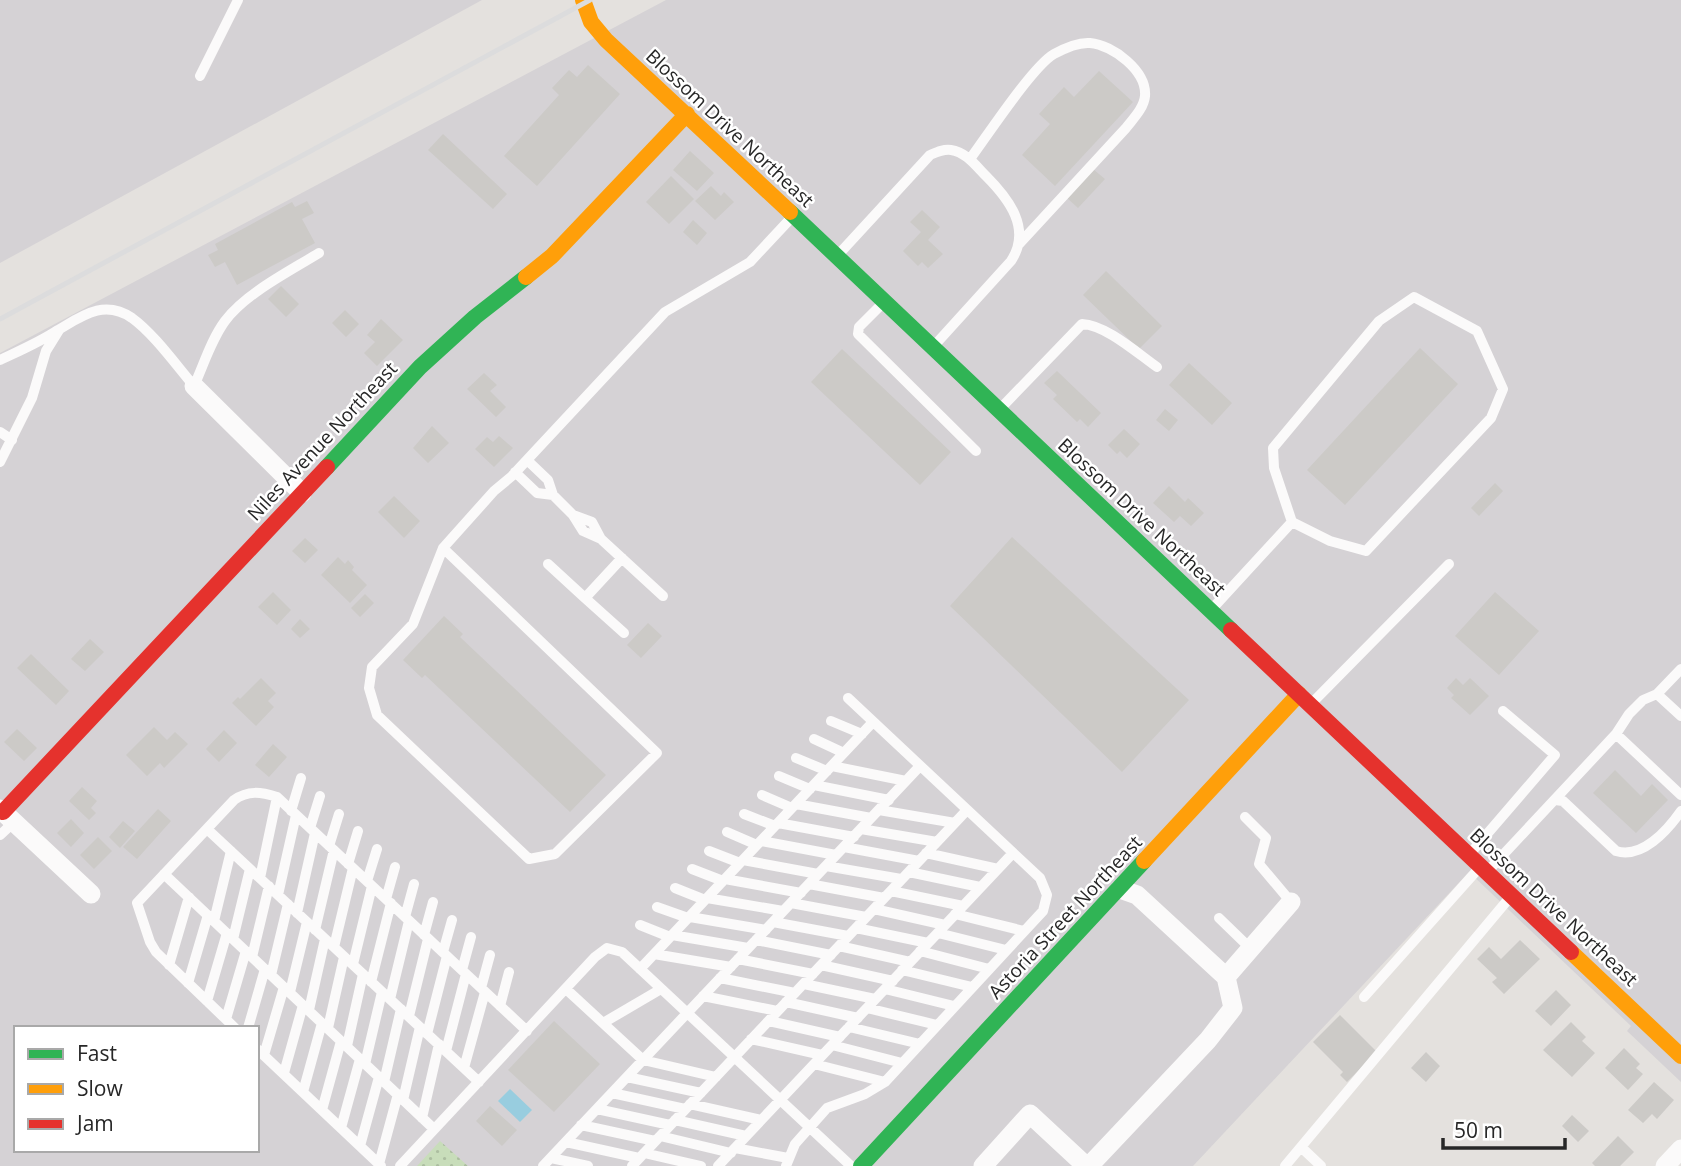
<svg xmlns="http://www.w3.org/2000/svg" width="1681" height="1166" font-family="'Open Sans',sans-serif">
<defs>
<pattern id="park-dots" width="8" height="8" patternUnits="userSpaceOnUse" patternTransform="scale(1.75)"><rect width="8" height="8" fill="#c8ddba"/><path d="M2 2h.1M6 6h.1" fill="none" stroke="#acbea0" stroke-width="1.8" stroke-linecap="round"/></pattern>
</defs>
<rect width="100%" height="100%" fill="#e4e1de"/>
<path fill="#d5d2d5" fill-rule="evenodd" d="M0,0H482L0,263Z
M666,0H1681V1082L1627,1031L1631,1026L1469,872L1193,1166H0V353ZM16,1028H257V1150H16Z"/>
<path fill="url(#park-dots)" d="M440,1141L468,1166H417Z"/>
<path fill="#98cddf" d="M510,1089L532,1110L520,1122L498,1101Z"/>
<path fill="#cccac7" d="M588,65L620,94L537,186L504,156L559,95L552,88L569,70L577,77Z
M1099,71L1133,102L1055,186L1022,155L1050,124L1039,114L1064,87L1074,97Z
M443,134L507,194L493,209L428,150Z
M690,151L714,173L697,191L673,170Z
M1093,169L1105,179L1078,208L1067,198Z
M671,176L694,199L669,224L646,202Z
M711,186L721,196L724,192L734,202L715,220L695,201Z
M307,201L314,213L302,219L315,243L237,285L225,262L215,267L208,255L218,250L215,244L292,202L295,207Z
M922,210L940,227L928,240L943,254L928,268L922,262L918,266L903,251L921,232L910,222Z
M693,220L707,233L697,245L683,232Z
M1106,271L1162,326L1139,349L1083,295Z
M281,286L299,304L286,317L268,299Z
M345,310L359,324L346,337L332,323Z
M381,319L403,340L377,366L364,353L375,342L367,335Z
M1420,348L1458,384L1345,505L1307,470Z
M842,349L951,452L920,485L811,382Z
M1189,363L1232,403L1212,425L1169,385Z
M1057,371L1101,413L1088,427L1080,419L1077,422L1053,399L1057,395L1044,383Z
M484,373L497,385L490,391L506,407L496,417L467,389Z
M1165,409L1178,420L1169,431L1156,420Z
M432,426L449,443L428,463L413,448Z
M1124,429L1140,444L1127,458L1120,451L1117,454L1108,445Z
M499,436L513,448L494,467L475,449L487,437L493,442Z
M1495,483L1503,491L1479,516L1471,508Z
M1169,486L1185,502L1188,498L1204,513L1191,526L1180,516L1174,522L1153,503Z
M394,496L420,521L404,538L378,512Z
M1012,537L1189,700L1122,772L950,606Z
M305,538L318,550L305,563L292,551Z
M338,557L345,564L348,560L354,567L352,570L367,585L350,603L321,575Z
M273,592L291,610L277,625L258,607Z
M1495,592L1539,631L1499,675L1455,636Z
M365,594L374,603L360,617L351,608Z
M444,616L463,634L460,637L606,775L570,812L425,675L422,678L403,660Z
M300,619L310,629L300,638L291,629Z
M648,623L662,636L641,658L627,645Z
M90,639L104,652L85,671L71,659Z
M31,654L69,691L56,705L17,668Z
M261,678L276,693L268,701L274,707L256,726L232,703L238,697L240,699Z
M1456,678L1463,685L1470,678L1489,696L1470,715L1451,698L1454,695L1447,688Z
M154,727L167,740L175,732L188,744L164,768L160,763L147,776L126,755Z
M17,729L37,748L24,761L4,742Z
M224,730L237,743L219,762L206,749Z
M273,744L287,757L269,777L255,765Z
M1615,770L1641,796L1652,784L1668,800L1636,833L1593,793Z
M82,787L97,801L91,808L96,813L89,820L69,801Z
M158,809L171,821L137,859L123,847Z
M71,819L84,833L71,847L57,833Z
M123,821L135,831L120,848L109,837Z
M98,837L112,851L94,869L80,855Z
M1520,940L1540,959L1504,994L1492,982L1497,978L1477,959L1489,947L1501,959Z
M1556,990L1571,1005L1551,1026L1535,1011Z
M1340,1015L1377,1052L1347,1082L1340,1075L1343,1072L1313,1042Z
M554,1021L600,1064L554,1112L508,1070Z
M1571,1022L1586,1037L1582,1041L1595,1053L1572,1077L1543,1050Z
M1624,1048L1640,1064L1636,1068L1643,1074L1628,1090L1605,1068Z
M1426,1052L1440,1066L1426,1082L1411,1068Z
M1654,1082L1674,1100L1657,1119L1652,1114L1643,1123L1628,1110Z
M490,1106L517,1130L502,1146L476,1121Z
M1572,1115L1589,1131L1578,1142L1562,1126Z
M1618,1136L1634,1152L1620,1166H1595L1592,1163Z"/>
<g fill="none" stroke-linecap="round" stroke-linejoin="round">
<path stroke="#fbfafa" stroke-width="10" d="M200,76L238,0
M970,159C987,136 1033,66 1054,54C1065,48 1078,42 1090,43C1113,45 1147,71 1145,96C1144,108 1133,119 1126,128L1019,244
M839,254L930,155C937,152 943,149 951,150C966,152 976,166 986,176C1009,199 1032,229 1011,261L933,347
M884,302L859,327L858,334L976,451
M0,360C19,351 40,342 58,330C82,316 104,299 132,318C154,334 176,365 194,386C204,364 211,340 225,321C246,293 290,271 319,253
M999,410L1082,324C1106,325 1137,353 1157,367
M0,432L12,440
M0,462L32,398L46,351L59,330
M515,472L537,493L553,495L548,480L527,460
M553,495L573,515L583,531L601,539L592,522L573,515
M601,539L663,596
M443,548L657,753L555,854L529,859L377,715L369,688L372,667L413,624L443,548L494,491L512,476L665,312L750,262L793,216
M622,558L585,598L624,633
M548,564L585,598
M1211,610L1292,522L1330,541L1366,551L1491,418L1503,389L1477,331L1414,297L1379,321L1273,448L1274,468L1292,522
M1657,694L1681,716
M1310,705L1449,564
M831,721L862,734
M1616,734L1629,714L1643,700L1657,694L1681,669
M814,739L844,753
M796,758L827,771
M832,766L906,781
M779,776L810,789
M814,785L889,800
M762,795L792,808
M1555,800L1563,801L1616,851C1642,859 1667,831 1681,811
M796,804L871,818
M879,810L955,823
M291,811L301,778
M744,814L775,826
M1245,817L1266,838L1259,864L1291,902
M778,823L854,837
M310,828L320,796
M207,829L479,1082
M861,829L937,842
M727,832L757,845
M0,835L14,822
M761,841L836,855
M329,846L339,814
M844,847L919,861
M709,851L740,863
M926,853L998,869
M1469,855L1555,755L1503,711
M743,860L818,874
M348,864L358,831
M826,866L901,879
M692,869L723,881
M909,872L980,887
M1487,872L1616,734L1681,795
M164,874L434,1129
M260,878L277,797
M725,879L801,893
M367,881L377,849
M809,884L884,898
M675,888L705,900
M891,891L963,906
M278,895L296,815
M707,898L783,911
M386,899L395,867
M791,903L866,917
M657,907L688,918
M874,909L945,925
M297,913L315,833
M955,914L1024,931
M405,917L414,884
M690,917L766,930
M1219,918L1251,949
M214,921L231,851
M773,922L848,936
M640,925L670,937
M856,928L928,943
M315,930L334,850
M938,933L1006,950
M424,935L433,902
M672,935L748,948
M233,939L250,869
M756,940L831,955
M839,946L910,962
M334,947L353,868
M920,951L989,969
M443,952L452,920
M654,954L731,967
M252,957L269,886
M738,959L813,974
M353,964L372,886
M169,965L189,897
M821,965L893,981
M640,969L873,722
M462,970L471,937
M902,970L972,987
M271,975L288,904
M720,978L795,993
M371,982L391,903
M188,983L208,915
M804,984L875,999
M481,988L490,955
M566,989L643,1060L716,1077
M885,989L954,1006
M290,992L307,922
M703,996L777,1011
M1364,997L1480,867
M390,999L409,921
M207,1001L227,933
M786,1002L858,1018
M500,1006L509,972
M867,1008L937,1025
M309,1010L325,939
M409,1016L428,939
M226,1019L246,951
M769,1021L840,1037
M603,1023L661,989
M849,1027L920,1044
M235,1028L156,952L150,942L137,903L234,800C248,790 261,792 277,797L527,1031
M248,1028L265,969
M328,1028L344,957
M427,1034L447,956
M751,1039L822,1055
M832,1045L902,1063
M347,1046L363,974
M257,1049L381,1166
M446,1051L466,974
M264,1055L284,987
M365,1064L382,992
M814,1064L885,1082
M464,1068L485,992
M284,1073L303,1005
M627,1077L701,1093
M384,1082L401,1009
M303,1092L322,1023
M612,1093L685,1109
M403,1100L420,1027
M690,1104L761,1120
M597,1109L670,1125
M322,1110L341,1041
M422,1118L439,1044
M675,1120L746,1136
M581,1125L655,1141
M341,1128L360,1059
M660,1136L731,1153
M566,1142L639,1158
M360,1146L379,1077
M735,1148L788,1158
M1302,1148L1321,1166
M644,1153L701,1166
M551,1158L588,1166
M379,1164L398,1094
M400,1166L595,957L607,948L622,952L851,1166
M543,1166L920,766
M632,1166L967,810
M718,1166L1013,853
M786,1166L795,1144L827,1108L865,1094L885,1082L1043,911L1047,895L1040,878L848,698
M1285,1166L1511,896"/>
<path stroke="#fbfafa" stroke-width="19" d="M194,386L302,493
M0,809L91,894
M1226,977L1291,902
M983,1166L1030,1114L1086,1166
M1089,1166L1208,1040L1233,1008L1226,977L1137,895L1120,889
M1665,1166L1681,1149"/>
<path stroke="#30b455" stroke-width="16" d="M790,212L1231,630
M327,467L420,367L475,317L526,277
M861,1166L1144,861"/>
<path stroke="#ff9f0a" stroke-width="16" d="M583,0L591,22L606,40L790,212
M526,277L552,256L687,114
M1144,861L1299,694
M1571,952L1681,1056"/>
<path stroke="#e5322d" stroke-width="16" d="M1231,630L1571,952
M3,812L327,467"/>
<path stroke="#dcdcdd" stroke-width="5" d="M0,319L590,0"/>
</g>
<g text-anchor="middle" stroke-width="5" stroke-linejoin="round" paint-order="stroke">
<g font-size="19" fill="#272727" stroke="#fff">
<text transform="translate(730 128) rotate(43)" y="7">Blossom Drive Northeast</text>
<text transform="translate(322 441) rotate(-47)" y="7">Niles Avenue Northeast</text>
<text transform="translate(1142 517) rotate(43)" y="7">Blossom Drive Northeast</text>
<text transform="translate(1554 907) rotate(43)" y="7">Blossom Drive Northeast</text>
<text transform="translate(1065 917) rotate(-47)" y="7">Astoria Street Northeast</text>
</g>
</g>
<rect x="14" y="1026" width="245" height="126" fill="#ffffff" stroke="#a9a9a9" stroke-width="2"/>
<rect x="28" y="1049" width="35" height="10" fill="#30b455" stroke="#a9a9a9" stroke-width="2"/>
<text x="77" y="1061" font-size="21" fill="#272727">Fast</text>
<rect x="28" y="1084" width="35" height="10" fill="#ff9f0a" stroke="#a9a9a9" stroke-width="2"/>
<text x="77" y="1096" font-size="21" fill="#272727">Slow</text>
<rect x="28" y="1119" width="35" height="10" fill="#e5322d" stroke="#a9a9a9" stroke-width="2"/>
<text x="77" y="1131" font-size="21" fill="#272727">Jam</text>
<path d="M1443 1138v10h122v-10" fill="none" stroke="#272727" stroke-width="3.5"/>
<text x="1454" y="1138" font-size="21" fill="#272727" stroke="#ffffff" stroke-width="5" paint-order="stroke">50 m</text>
</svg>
